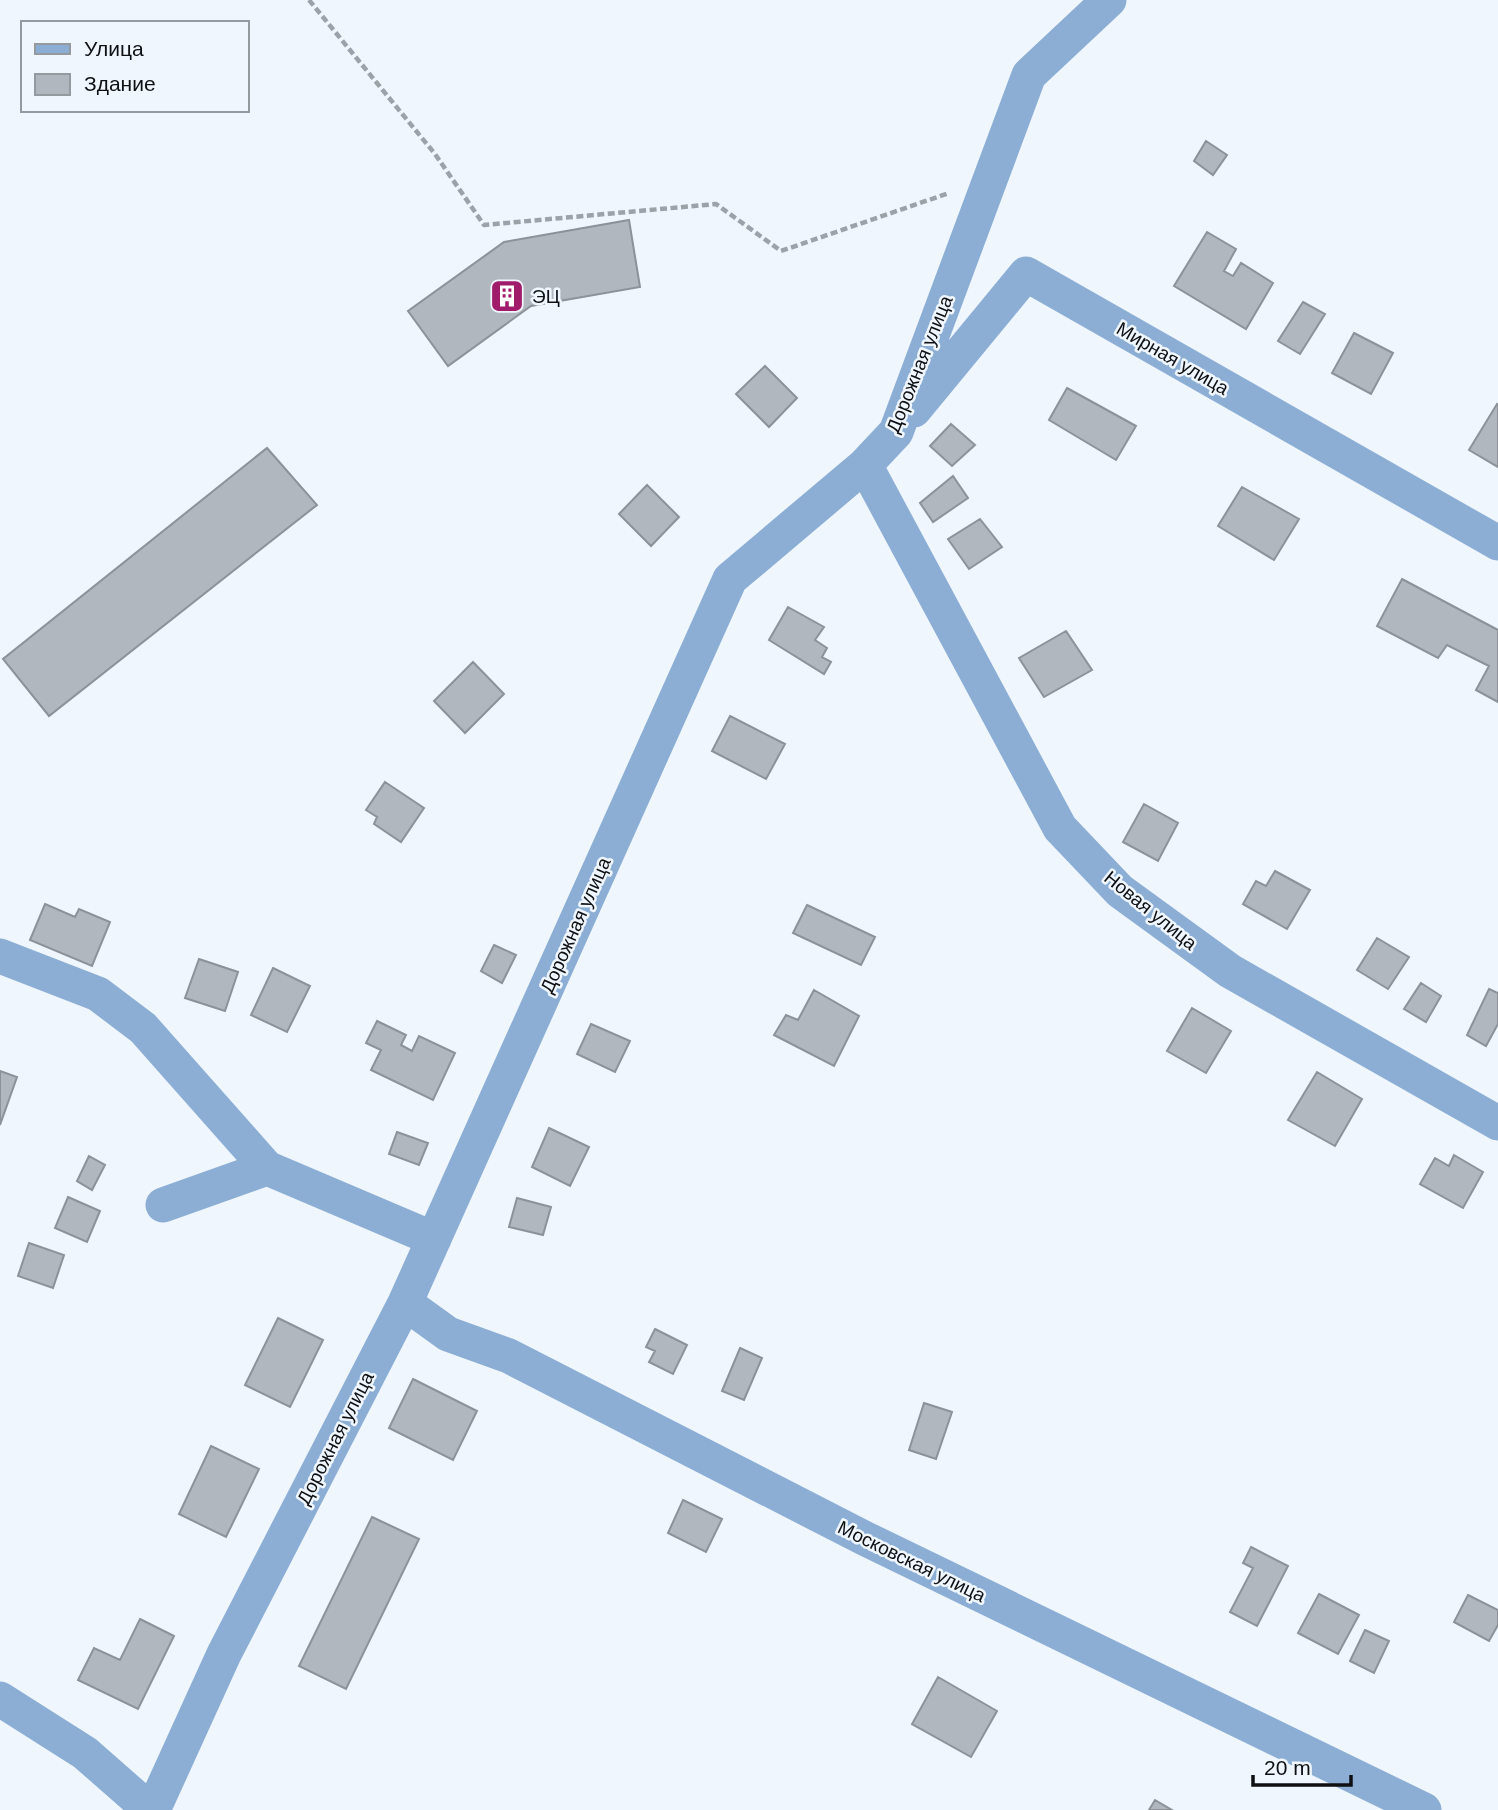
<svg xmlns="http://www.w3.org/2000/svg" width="1498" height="1810" font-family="Helvetica,sans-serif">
<rect width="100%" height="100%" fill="#eff6fd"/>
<path fill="#b1b7be" stroke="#8c9298" stroke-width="2" d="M1206,141L1227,155L1213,175L1194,161Z
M629,220L640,287L531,306L448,366L408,311L504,242Z
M1207,232L1236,249L1224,271L1233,276L1241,263L1273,283L1246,329L1174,286Z
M1303,302L1325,314L1300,354L1278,341Z
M1354,333L1393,353L1371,394L1332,373Z
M765,366L797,398L769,427L736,394Z
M1067,388L1136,426L1116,460L1049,420Z
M1497,404L1498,405V467L1469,450Z
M951,424L975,445L952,466L930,446Z
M267,448L317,505L49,716L3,659Z
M953,476L968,498L933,522L920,503Z
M647,485L679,517L651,546L619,514Z
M1242,487L1299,519L1274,560L1218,526Z
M980,519L1002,547L969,569L948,539Z
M1402,579L1498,630V702L1476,690L1489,666L1447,645L1438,658L1377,626Z
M788,607L824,627L815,640L827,648L822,657L831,662L824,674L769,640Z
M1066,631L1092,670L1044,697L1019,658Z
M473,662L504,694L465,733L434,701Z
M730,716L785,744L766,779L712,751Z
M385,782L424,808L401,842L374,824L377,817L366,810Z
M1144,804L1178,823L1158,861L1123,842Z
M1275,871L1310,890L1287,929L1243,904L1256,881L1266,886Z
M45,904L75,917L79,909L110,922L92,966L30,940Z
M807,905L875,937L861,965L793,933Z
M1377,938L1409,957L1388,989L1357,970Z
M494,945L516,955L502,983L481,971Z
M199,959L238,972L225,1011L185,998Z
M273,968L310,986L287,1032L251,1015Z
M1421,983L1441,996L1426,1022L1404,1009Z
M1489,989L1498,993V1024L1486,1046L1467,1035Z
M814,990L859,1016L834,1066L774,1035L786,1015L798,1020Z
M1192,1008L1231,1031L1206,1073L1167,1051Z
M377,1021L406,1035L401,1045L412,1051L419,1036L455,1053L433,1100L371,1070L381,1050L366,1043Z
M591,1024L630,1041L615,1072L577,1054Z
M0,1071L17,1077L0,1125Z
M1317,1072L1362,1099L1335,1146L1288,1120Z
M549,1128L589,1147L570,1186L532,1167Z
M397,1132L428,1143L419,1165L389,1154Z
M1454,1155L1483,1172L1463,1208L1420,1184L1435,1158L1449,1166Z
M89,1156L105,1165L92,1190L77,1181Z
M68,1197L100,1211L87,1242L55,1228Z
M517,1198L551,1207L543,1235L509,1227Z
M29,1243L64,1255L53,1288L18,1276Z
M278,1318L323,1340L290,1407L245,1385Z
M655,1329L687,1345L673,1374L649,1362L655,1351L646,1347Z
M740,1348L762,1358L744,1400L722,1391Z
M413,1379L477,1411L453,1460L389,1428Z
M924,1403L952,1412L936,1459L909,1450Z
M211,1446L259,1469L226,1537L179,1514Z
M683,1500L722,1519L706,1552L668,1533Z
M372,1517L419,1539L346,1689L299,1666Z
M1251,1547L1288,1566L1257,1626L1230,1612L1253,1568L1243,1563Z
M1319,1594L1359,1615L1338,1654L1298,1633Z
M1468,1595L1498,1610V1625L1489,1641L1454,1622Z
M140,1619L174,1636L138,1709L78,1680L94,1648L120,1660Z
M1365,1630L1389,1641L1374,1673L1350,1661Z
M938,1677L997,1711L971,1757L912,1724Z
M1155,1800L1172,1810H1149Z"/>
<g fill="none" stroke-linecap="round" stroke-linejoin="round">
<path stroke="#9ca2a7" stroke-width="4.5" stroke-dasharray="7 3.5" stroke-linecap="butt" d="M309,0L435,154L484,225L716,204L781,251L949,193"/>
<path stroke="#8caed5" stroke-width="35" d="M914,410L1026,274L1498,543
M865,465L1060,828L1120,891L1230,971L1498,1123
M0,956L98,994L143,1028L267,1168L434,1239
M163,1205L267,1168
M405,1303L448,1334L509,1356L866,1539L1424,1810
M0,1699L85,1753L150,1810
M153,1810L224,1654L405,1303L730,579L865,465L896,432L1029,75L1109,0"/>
</g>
<defs>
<g id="building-square" transform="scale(1.75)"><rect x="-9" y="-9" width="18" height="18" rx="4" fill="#a01b69" stroke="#eff6fd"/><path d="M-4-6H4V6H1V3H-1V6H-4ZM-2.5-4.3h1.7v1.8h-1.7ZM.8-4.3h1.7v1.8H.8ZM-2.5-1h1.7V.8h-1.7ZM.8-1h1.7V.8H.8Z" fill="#fff"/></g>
</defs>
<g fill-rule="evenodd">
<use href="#building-square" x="507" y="296"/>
</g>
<g text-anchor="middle" stroke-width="5" stroke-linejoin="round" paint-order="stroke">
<g font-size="19" fill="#0e1013" stroke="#eff6fd" text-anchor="start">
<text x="532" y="303">ЭЦ</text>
</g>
<g font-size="19" fill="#0e1013" stroke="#eff6fd">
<text transform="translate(1173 358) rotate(30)" y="7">Мирная улица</text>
<text transform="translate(919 364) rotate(-68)" y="7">Дорожная улица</text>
<text transform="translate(1151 910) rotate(39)" y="7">Новая улица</text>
<text transform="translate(575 925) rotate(-66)" y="7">Дорожная улица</text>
<text transform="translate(335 1438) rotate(-63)" y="7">Дорожная улица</text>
<text transform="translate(912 1561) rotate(26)" y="7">Московская улица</text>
</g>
</g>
<rect x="21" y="21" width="228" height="91" fill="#eff6fd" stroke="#959a9f" stroke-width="2"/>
<rect x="35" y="44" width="35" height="10" fill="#8caed5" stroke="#959a9f" stroke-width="2"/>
<text x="84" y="56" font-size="21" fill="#0e1013">Улица</text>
<rect x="35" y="74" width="35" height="21" fill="#b1b7be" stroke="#959a9f" stroke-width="2"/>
<text x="84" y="91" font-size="21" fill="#0e1013">Здание</text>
<path d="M1253 1775v10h98v-10" fill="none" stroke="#0e1013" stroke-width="3.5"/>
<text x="1264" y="1775" font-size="21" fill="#0e1013" stroke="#eff6fd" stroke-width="5" paint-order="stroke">20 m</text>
</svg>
